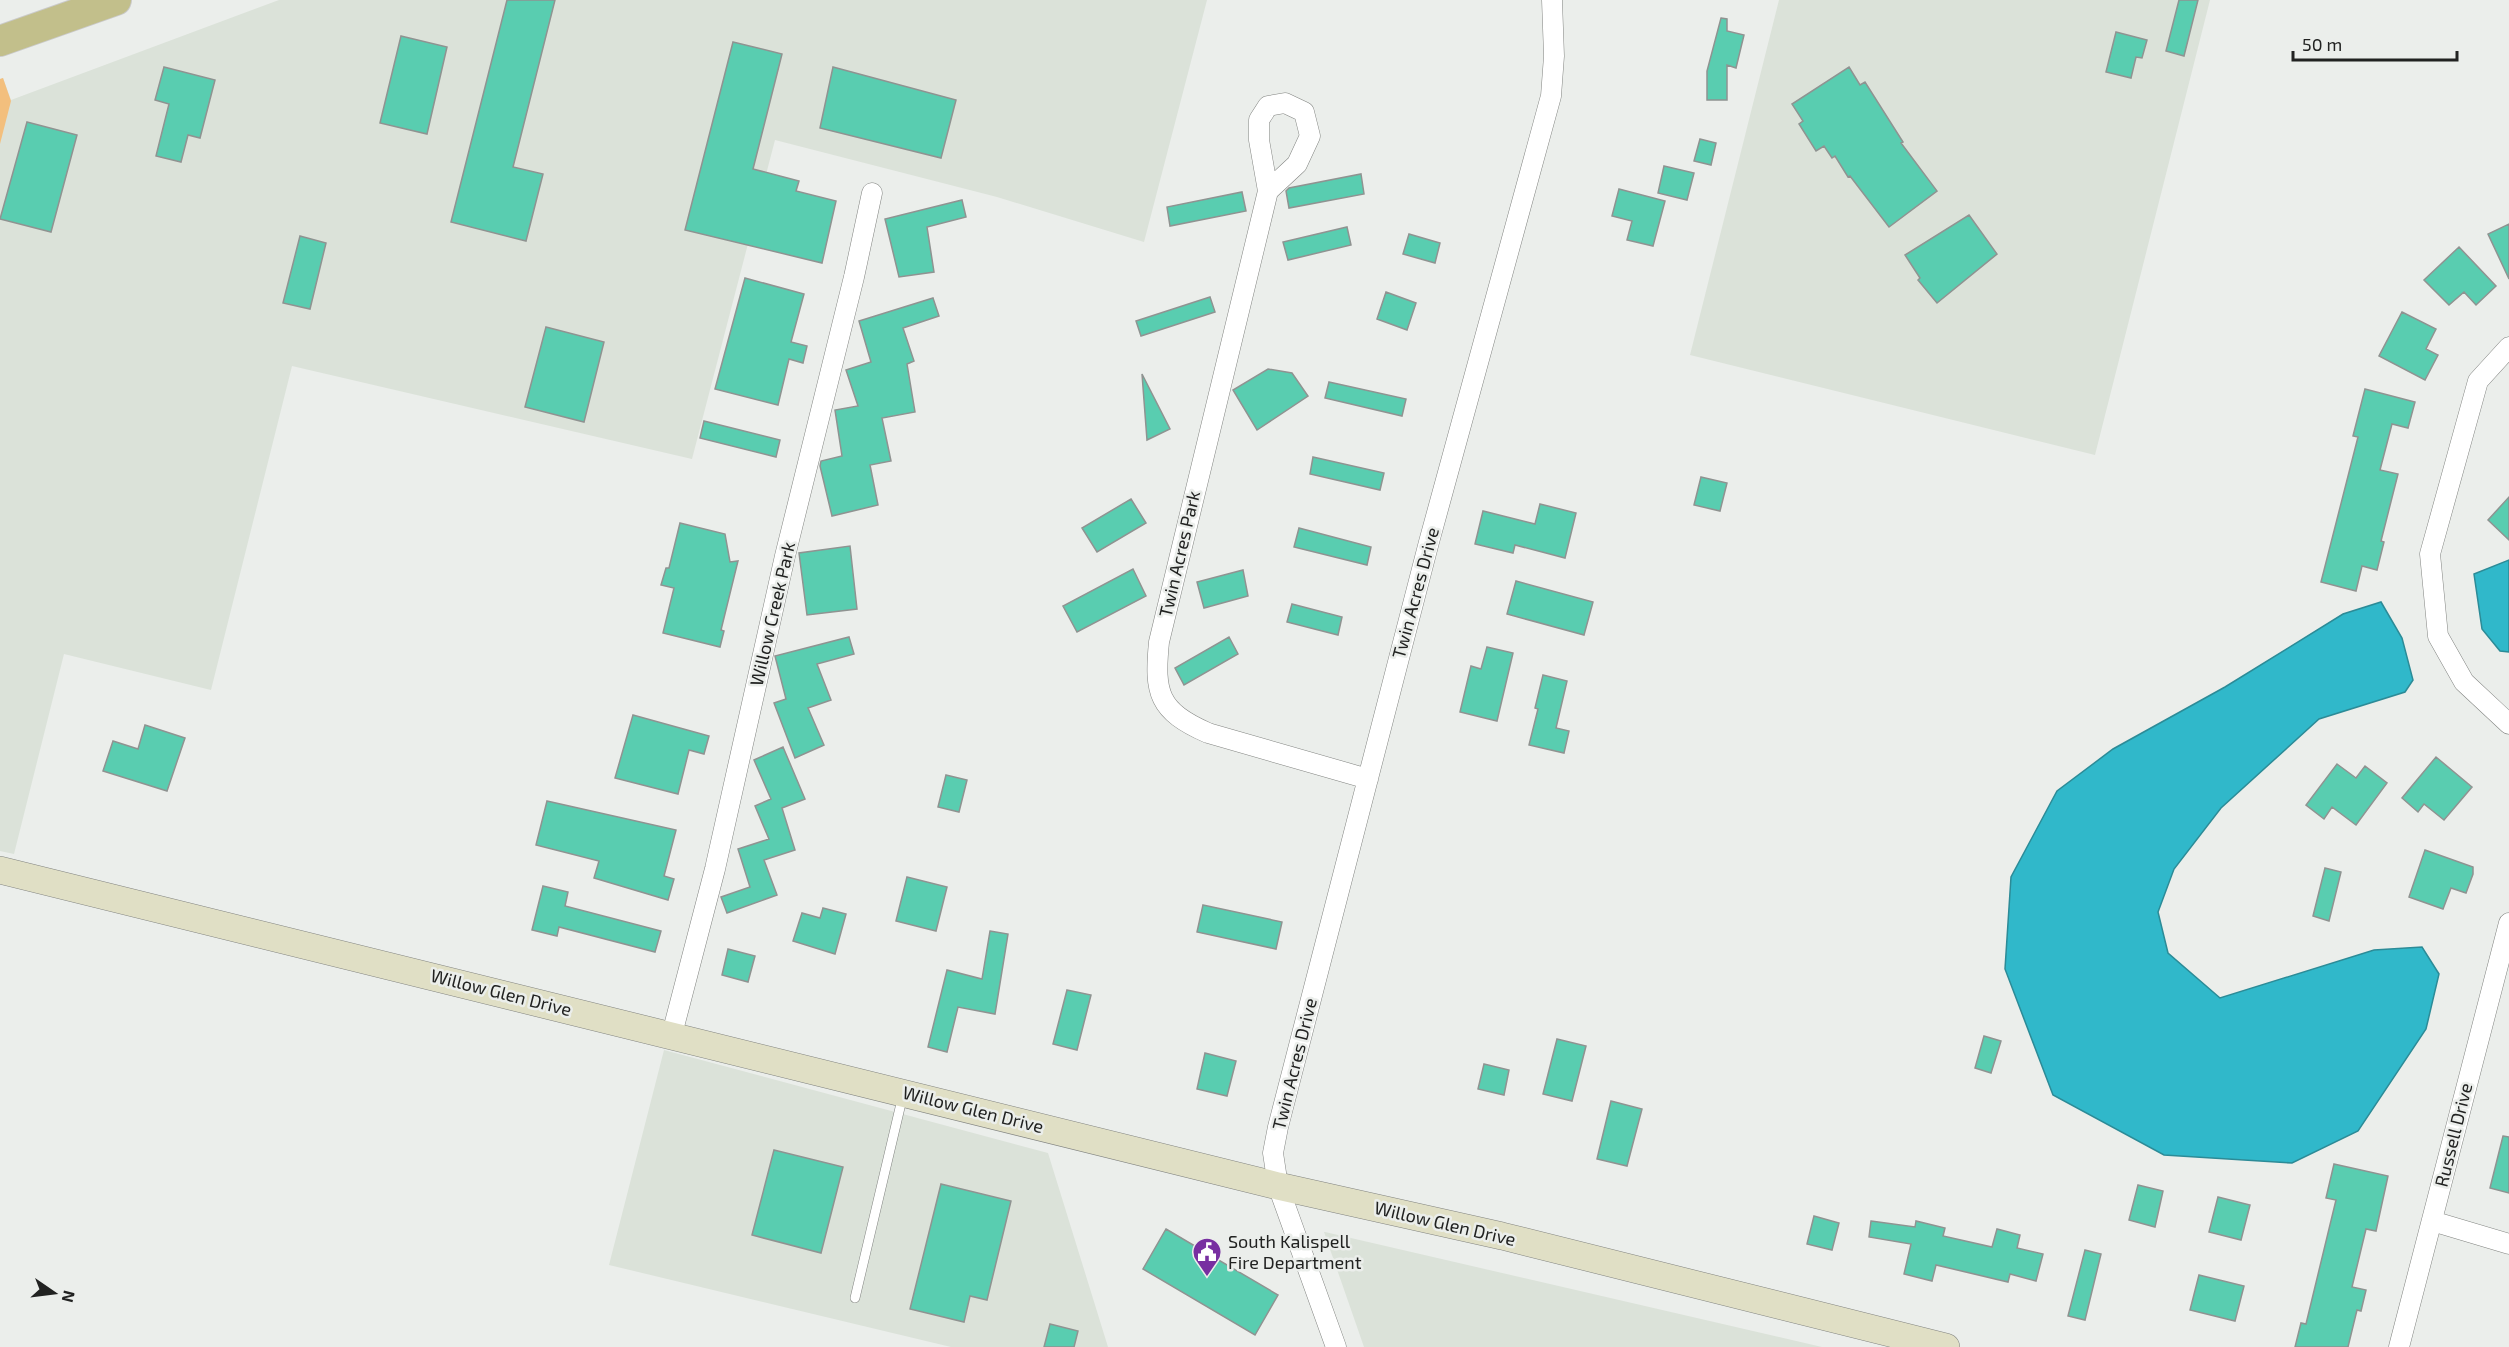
<svg xmlns="http://www.w3.org/2000/svg" width="2509" height="1347" font-family="'Exo 2',sans-serif">
<rect width="100%" height="100%" fill="#ebeeeb"/>
<path fill="#dbe2d9" d="M279,0H1207L1144,242L997,197L775,140L692,459L292,366L211,690L64,654L14,854L0,851V79L3,78L11,100Z
M1779,0H2210L2095,455L1690,355Z
M664,1050L1048,1153L1108,1347H951L609,1265Z
M1324,1232H1325L1822,1347H1364Z"/>
<path fill="#f3bf7d" d="M3,78L11,101L0,144V79Z"/>
<path fill="#30b8ca" stroke="#2c8b97" stroke-width="1.5" d="M2509,560V652L2500,651L2482,629L2474,574Z
M2381,602L2402,638L2413,680L2405,692L2319,719L2221,808L2174,869L2158,912L2168,953L2220,998L2374,950L2422,947L2439,974L2426,1029L2358,1131L2292,1163L2164,1155L2053,1095L2005,969L2011,877L2057,791L2113,749L2225,687L2343,614Z"/>
<path fill="#59cdb0" stroke="#8f9391" stroke-width="1.5" d="M507,0H555L513,167L543,174L526,241L451,222Z
M2179,0H2198L2184,56L2166,51Z
M1721,18L1727,19V31L1744,35L1736,68L1727,65V100H1707V71Z
M2116,32L2147,40L2142,58L2136,57L2131,78L2106,72Z
M401,36L447,47L427,134L380,123Z
M733,42L782,54L753,169L799,181L796,191L836,201L822,263L685,230Z
M164,67L215,80L200,138L188,135L181,162L156,156L169,104L155,100Z
M833,67L956,100L941,158L820,128Z
M1849,67L1860,85L1865,82L1903,142L1901,143L1937,191L1889,227L1850,176L1848,177L1835,156L1832,158L1824,146L1816,151L1799,124L1803,121L1792,104Z
M27,122L77,135L51,232L0,219Z
M1700,139L1716,143L1711,165L1694,161Z
M1664,166L1694,173L1687,200L1658,193Z
M1361,174L1364,194L1289,208L1286,191L1289,188Z
M1619,189L1665,201L1653,246L1627,240L1632,221L1612,216Z
M1242,192L1246,211L1170,226L1167,207Z
M962,200L966,217L927,227L934,272L899,277L885,219Z
M1969,215L1997,254L1937,303L1918,280L1920,278L1905,255Z
M2509,224V279L2488,234Z
M1347,227L1351,245L1288,260L1283,242Z
M1409,234L1440,243L1435,263L1403,254Z
M300,236L326,243L310,309L283,303Z
M2459,247L2496,286L2476,305L2464,292L2449,305L2424,280Z
M745,278L804,294L791,342L807,346L803,363L789,359L778,405L715,389Z
M1386,292L1416,303L1407,330L1377,319Z
M1210,297L1215,312L1141,336L1136,321Z
M933,298L939,316L903,328L914,361L907,364L915,412L882,418L891,461L870,465L878,505L832,516L820,466L821,461L842,456L835,410L858,406L846,370L871,362L859,321Z
M2402,312L2436,329L2426,349L2438,355L2425,380L2379,356Z
M546,327L604,342L584,422L525,407Z
M1268,369L1292,373L1308,396L1257,430L1233,390Z
M1142,374L1170,429L1147,440Z
M1329,382L1406,399L1402,416L1325,398Z
M2365,389L2415,402L2408,428L2392,424L2380,470L2398,474L2381,541L2384,542L2377,570L2362,566L2356,591L2321,582L2358,437L2353,436Z
M704,421L780,440L776,457L700,438Z
M1313,457L1384,473L1380,490L1310,474Z
M1701,477L1727,483L1720,511L1694,505Z
M2509,497V540L2488,520Z
M1131,499L1146,523L1097,552L1082,528Z
M1540,504L1576,513L1565,558L1515,545L1513,553L1475,544L1483,511L1535,524Z
M680,523L725,534L730,562L738,561L721,630L724,631L720,647L663,633L674,588L661,585L666,568H669Z
M1299,528L1371,547L1367,565L1294,547Z
M850,546L857,609L807,615L799,553Z
M1133,569L1146,596L1077,632L1063,606Z
M1243,570L1248,596L1204,608L1197,582Z
M1516,581L1593,602L1584,635L1507,614Z
M1292,604L1342,617L1338,635L1287,622Z
M849,637L854,654L817,664L831,700L808,708L824,745L795,758L774,703L786,699L775,656Z
M1229,637L1238,654L1184,685L1175,668Z
M1487,647L1513,653L1497,721L1460,712L1471,666L1481,669Z
M1543,675L1567,681L1556,728L1569,731L1564,753L1529,745L1538,709L1535,708Z
M633,715L709,736L704,754L689,750L678,794L615,778Z
M145,725L185,738L167,791L103,771L113,741L138,749Z
M783,747L805,799L782,808L795,850L764,860L777,895L727,913L721,897L750,887L738,849L769,839L755,806L771,799L754,760Z
M2436,757L2472,787L2444,820L2424,804L2418,812L2402,798Z
M2337,764L2356,778L2365,766L2387,783L2356,825L2332,807L2324,819L2306,805Z
M946,775L967,780L959,812L938,807Z
M547,801L676,830L664,876L674,879L668,900L594,878L599,861L536,845Z
M2425,850L2473,867V874L2466,893L2451,888L2443,909L2409,897Z
M2325,868L2341,872L2329,921L2313,916Z
M907,877L947,887L936,931L896,921Z
M543,886L568,892L565,906L661,931L655,952L559,927L557,936L532,930Z
M1203,905L1282,922L1276,949L1197,932Z
M823,908L846,914L835,954L793,941L802,913L820,918Z
M990,931L1008,934L995,1014L958,1007L947,1052L928,1047L947,970L982,979Z
M728,949L755,956L748,982L722,975Z
M1067,990L1091,995L1077,1050L1053,1044Z
M1984,1036L2001,1041L1991,1073L1975,1068Z
M1557,1039L1586,1046L1572,1101L1543,1094Z
M1205,1053L1236,1061L1227,1096L1197,1089Z
M1484,1064L1509,1070L1504,1095L1478,1089Z
M1611,1101L1642,1109L1627,1166L1597,1159Z
M2503,1136L2509,1137V1193L2490,1188Z
M774,1150L843,1167L821,1253L752,1235Z
M2334,1164L2388,1176L2376,1231L2366,1229L2352,1287L2366,1290L2361,1311L2357,1310L2348,1347H2295L2301,1323L2306,1324L2336,1200L2326,1198Z
M941,1184L1011,1201L987,1300L970,1296L964,1322L910,1309Z
M2138,1185L2163,1191L2155,1227L2129,1220Z
M2218,1197L2250,1205L2241,1240L2209,1232Z
M1814,1216L1839,1223L1832,1250L1807,1244Z
M1871,1221L1915,1227L1916,1221L1945,1228L1943,1236L1992,1247L1997,1229L2020,1235L2017,1248L2043,1254L2036,1281L2010,1274L2008,1282L1936,1265L1932,1281L1904,1274L1911,1244L1869,1237Z
M1166,1229L1278,1295L1255,1335L1143,1269Z
M2085,1250L2101,1254L2085,1320L2068,1316Z
M2199,1275L2244,1286L2235,1321L2190,1310Z
M1050,1324L1078,1331L1074,1347H1044Z"/>
<g fill="none" stroke-linecap="round" stroke-linejoin="round">
<g stroke="#828481" stroke-width="10">
<path id="service" d="M855,1298L903,1095"/>
</g>
<g stroke="#828481" stroke-width="21">
<path id="minor" d="M1268,191L1259,140V120L1268,106L1285,103L1304,112L1310,136L1297,164L1268,191L1159,642C1154,693 1158,711 1208,733L1368,779
M2509,347L2478,381L2430,554L2438,636L2464,682L2509,724
M672,1034L715,869L785,556L854,277L872,193
M2432,1221L2509,1244
M1336,1347L1278,1186L1273,1153L1278,1127L1429,542L1551,96L1554,56L1552,0
M2399,1347L2509,923"/>
</g>
<g stroke="#828481" stroke-width="28">
<path id="secondary" d="M0,870L1278,1186L1502,1236L1946,1347"/>
</g>
<g stroke="#cacaca" stroke-width="32">
<path id="primary" d="M0,41L116,0"/>
</g>
<use href="#service" stroke="#fff" stroke-width="9"/>
<use href="#minor" stroke="#fff" stroke-width="20"/>
<use href="#secondary" stroke="#e0dfc5" stroke-width="27"/>
<use href="#primary" stroke="#c2bf8b" stroke-width="30"/>
</g>
<defs>
<g id="civic-pin" transform="scale(1.5)"><path d="M0 17L-7.5 6A9.5 9.5 0 1 1 7.5 6Z" fill="#782fa1" stroke="#ebeeeb"/><path d="M-.6-6.5H3V-4.5H.6V-3L4-1V1h2V6H-6V1h2V-1L-.6-3ZM-1.2 2.5V6h2.4V2.5Z" fill="#fff"/></g>
</defs>
<g fill-rule="evenodd">
<use href="#civic-pin" x="1207" y="1252"/>
</g>
<g text-anchor="middle" stroke-width="5" stroke-linejoin="round" paint-order="stroke">
<g font-size="18" fill="#212221" stroke="#ebeeeb">
<text transform="translate(1180 554) rotate(-77)" y="6">Twin Acres Park</text>
<text transform="translate(1416 593) rotate(-75)" y="6">Twin Acres Drive</text>
<text transform="translate(773 614) rotate(-77)" y="6">Willow Creek Park</text>
<text transform="translate(501 993) rotate(14)" y="6">Willow Glen Drive</text>
<text transform="translate(1295 1064) rotate(-76)" y="6">Twin Acres Drive</text>
<text transform="translate(973 1110) rotate(14)" y="6">Willow Glen Drive</text>
<text transform="translate(2454 1135) rotate(-76)" y="6">Russell Drive</text>
<text transform="translate(1445 1224) rotate(13)" y="6">Willow Glen Drive</text>
</g>
<g font-size="18" fill="#212221" stroke="#ebeeeb" text-anchor="start">
<text x="1228" y="1248">South Kalispell<tspan x="1228" dy="21">Fire Department</tspan></text>
</g>
</g>
<g transform="translate(54 1293) rotate(104)" stroke="#ebeeeb" stroke-width="4.5" paint-order="stroke">
<path d="M0-4.5L10 22L0 15L-10 22Z" fill="#212221"/>
<text y="-9" font-size="16" font-weight="bold" text-anchor="middle" fill="#212221">N</text>
</g>
<path d="M2293 51v9h164v-9" fill="none" stroke="#212221" stroke-width="3"/>
<text x="2302" y="51" font-size="18" fill="#212221" stroke="#ebeeeb" stroke-width="4.5" paint-order="stroke">50 m</text>
</svg>
